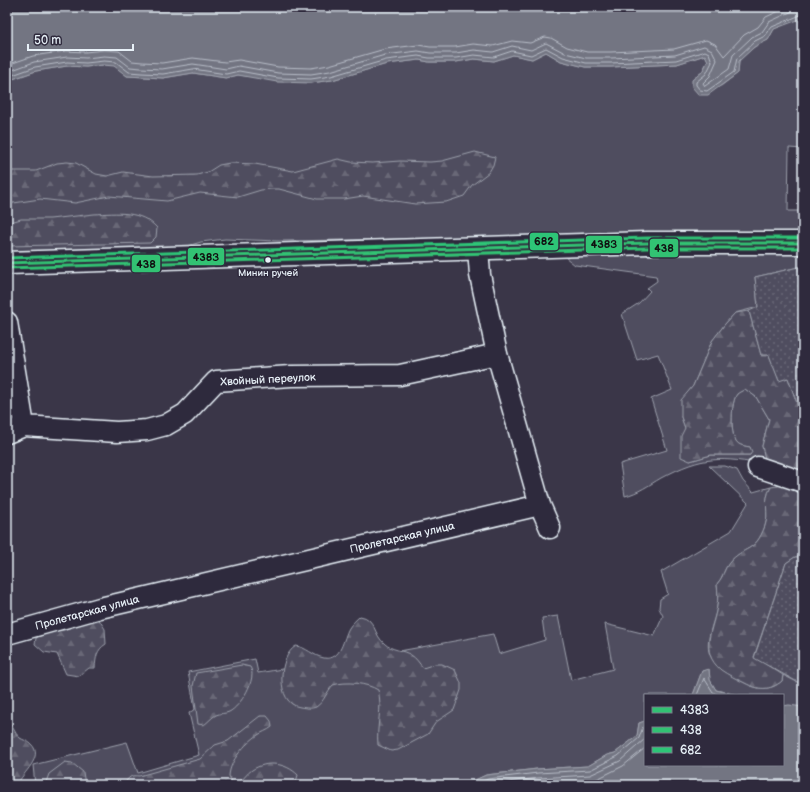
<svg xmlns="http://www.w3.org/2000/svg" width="810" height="792" font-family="'Balsamiq Sans',sans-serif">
<defs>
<pattern id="forest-firs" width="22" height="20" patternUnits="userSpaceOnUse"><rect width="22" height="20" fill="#504e5f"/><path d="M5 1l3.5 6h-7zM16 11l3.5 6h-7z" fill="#696877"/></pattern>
<pattern id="garden-dots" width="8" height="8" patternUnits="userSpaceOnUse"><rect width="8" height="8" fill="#504e5f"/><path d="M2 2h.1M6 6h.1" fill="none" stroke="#696877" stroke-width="1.8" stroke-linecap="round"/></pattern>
</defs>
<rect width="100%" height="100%" fill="#3a3648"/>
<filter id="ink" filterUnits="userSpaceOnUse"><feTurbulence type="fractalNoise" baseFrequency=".025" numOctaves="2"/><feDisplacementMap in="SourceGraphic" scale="8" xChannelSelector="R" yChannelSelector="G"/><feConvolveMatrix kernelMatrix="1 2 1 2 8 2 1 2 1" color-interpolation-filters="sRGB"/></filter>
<g filter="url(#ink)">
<path fill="#504e5f" stroke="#9ca0ac" d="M801,17L803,18V149L789,148L788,211H803V232H697L604,236L279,241L225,239L201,242L177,249L7,252V81L36,71L67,66L86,67L103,65H114L127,76L163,78L193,73L226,78L238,75L311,83L332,80L387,64L419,60L429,62H456L474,59L494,61L513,55L532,59L546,52L561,61L585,67H611L677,64L705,55L708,60L702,72L692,80L721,86L738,73L739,61L746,54L758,44L768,40L774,29Z
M803,251V266L755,277L758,307L735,313L725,324L712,341L693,386L689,391L681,417L685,428L690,461L711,455H750V447C745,446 739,446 736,441C730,434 731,401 737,394C739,392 742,391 745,389L756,397L769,419L762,446L767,465C720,457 704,455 661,478C649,485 638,493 625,496L620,464L667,450L651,399L672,390L658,354L637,360L622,314L639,303L650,291L647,288L657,281L656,276L575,265L565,257Z
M709,466H725L737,470L743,481L753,492L771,487C762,502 770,512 765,526C755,554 744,545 729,563C724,569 723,578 717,584C718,592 718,599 717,606C715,621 703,643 711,657C718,670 733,677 745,683C758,690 770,691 782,681L783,675L803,685V707L783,706V695H737L716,690L710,680L709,669L702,671L693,695H645V721L639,723L637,736L615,753L607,755L588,766L537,769L486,775L464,785H35L33,765L127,742L138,773L199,755L189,713L195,709L188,672L255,659L258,673L288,668L304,682L394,652L493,634L499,654L545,640L542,618L558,616L571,680L613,669L605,624L654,636L663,616L659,608L660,599L668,594L661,572L731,531L748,503Z"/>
<path fill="url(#forest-firs)" stroke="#9ca0ac" d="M475,152L495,157L493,165L489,172L472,185L464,196L446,202L415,204L363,196L344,199H317L279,189H271L261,190L238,197L200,193L167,201L109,196L75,203L40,199L7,204V171H36L57,163L67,162L76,163L96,174L107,176L123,172L153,176L197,175L208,172L219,165L230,163L255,164L293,171L338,159L351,162L372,163L400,161L430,162L442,161Z
M94,214C117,213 141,210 157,228L156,237L150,243L7,246V223L21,219H50Z
M749,311L761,355H769L779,380L788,378L803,420V476L765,459L762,446L769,419L756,397L745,389C743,391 739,392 737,394C731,401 730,434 736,441C739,446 745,446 750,447L752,452L750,455H711L690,461L681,457V436L685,428L681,417V400L693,386L712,341L725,324L735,313Z
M789,484L801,491L803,494V557H795L786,563L754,657L783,675L782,681C770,691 758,690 745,683C737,679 728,675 721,670C698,651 714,628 717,606C718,599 718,592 717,584C723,578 724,569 729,563C744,545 755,554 765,526C770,512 762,502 771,487Z
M360,616C376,618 373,635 385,644C391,650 403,650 411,655C416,658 419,663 423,668L435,664H442L455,670L461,683V690L454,710L436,722L428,734L398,750L391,751L378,745C376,726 383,708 378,690C367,683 346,681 333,685C327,691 324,702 316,707C311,709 306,708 300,707C275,704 278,656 296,646C306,647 313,656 324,658C342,661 343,638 349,628C352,623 356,620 360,616Z
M98,618L105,629L106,644C96,650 96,658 95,668H89L79,676L66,674L57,654L44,652L35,644L36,638L51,631L64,630L76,624Z
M242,665L250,667C258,678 240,707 229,712C225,714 220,713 216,715C212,717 208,722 204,725L198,724L193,686L196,673Z
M260,716H267L271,721L272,727C267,731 262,732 258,735C245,744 230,760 229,776L232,782H239C244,779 247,773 252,770C267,760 286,763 298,775L295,785H124C128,777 131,775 139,776L200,759L215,745L228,741Z
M7,720C13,725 14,733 20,738C23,740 28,741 31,744C45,757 22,773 17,785H7Z
M65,762L72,763L83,772L85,785H45L49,774Z"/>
<path fill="url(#garden-dots)" stroke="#9ca0ac" d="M803,266V420L788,378L779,381L769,355H761L749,311L758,307L755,277Z
M795,557H803V685L754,658L786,563Z"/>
<path fill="#737482" stroke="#a2a6b1" d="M7,7H803V18L774,29L768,40L754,47L739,61L738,73L708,95H699L692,87V80L702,72L708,61L705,55L677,64L611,67H585L561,61L546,52L532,59L513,55L494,61L474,59L456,62H429L419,60L387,64L332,80L311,83L277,82L238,75L226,78L193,73L163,78L127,76L114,66L103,65L86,67L67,66L36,71L7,81Z
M709,669L710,680L716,690L737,695H693L702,671Z
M789,705L803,707V785H464L486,775L537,769L588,766L607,755L615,753L637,736L639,723L645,721V765H783V706Z"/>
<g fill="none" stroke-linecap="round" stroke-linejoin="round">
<path stroke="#b9bfc9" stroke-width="1" d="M7,65L33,56L66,51L85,52L104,50L119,51L132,61L142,62L162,63L193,58L225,62L239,60L278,67L311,68L329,65L385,49L418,45L430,47H455L473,44L493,46L512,41L530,43L545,37L551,38L567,47L587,52H611L674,49L706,40L715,44L724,56L744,35L758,27L766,17L788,7
M7,72L34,62L67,57L86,58L104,56L117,57L130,67L141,68L162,69L193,64L226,69L239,66L278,73L311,74L330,71L385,55L418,51L430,53H456L474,50L493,52L512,46L531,50L546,43L565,53L586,58H611L675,55L704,46L712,50L717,60L710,76L703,83L705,86L729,69L733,55L752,37L762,32L769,22L797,9H803
M7,77L35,67L67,62L86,63L104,61L116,62L129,72L141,73L163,74L193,69L226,74L239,71L278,78L311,79L331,76L386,60L418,56L429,58H456L474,55L494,57L512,51L531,55L546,48L563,57L586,63H611L676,60L705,51L709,53L712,62L706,74L696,82V85L700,90L707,91L734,72L737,58L755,41L765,36L772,27L803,14
M697,695L704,678L713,692L718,695
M475,785L488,779L538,773L590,770L618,756L639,738L643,727L645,725
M485,785L538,778L590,775L620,761L645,739
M532,785L593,781L623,766L645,748"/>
<g stroke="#e8f1f8" stroke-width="23">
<path id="minor" d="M478,248L480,275L497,354L540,505L550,528
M7,322L24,426
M7,433L24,426L117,432L147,430L166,425L185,414L216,381L291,376L400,375L497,354
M758,467L803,482
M7,634L100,608L540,505"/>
</g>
<g stroke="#e8f1f8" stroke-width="25">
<path id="major" d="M7,263L647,243H803"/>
</g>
<use href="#minor" stroke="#2f2a3d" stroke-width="20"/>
<use href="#major" stroke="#2f2a3d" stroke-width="22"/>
<g stroke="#2f2a3d" stroke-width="6">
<path id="bus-1" d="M7,263L647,243H803"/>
</g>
<g stroke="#2f2a3d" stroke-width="6">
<path id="bus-2" d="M7,268L647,248H803"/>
</g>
<g stroke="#2f2a3d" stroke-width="6">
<path id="bus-3" d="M7,258L647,238H803"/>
</g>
<use href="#bus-1" stroke="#32c273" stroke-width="3"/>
<use href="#bus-2" stroke="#32c273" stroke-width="3"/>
<use href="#bus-3" stroke="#2dc577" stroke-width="3"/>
</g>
</g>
<circle fill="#e8f1f8" stroke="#2f2a3d" stroke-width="1.5" cx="268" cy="260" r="3.5"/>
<g text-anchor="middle" stroke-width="3" stroke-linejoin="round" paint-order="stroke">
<g font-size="10" fill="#e8f1f8" stroke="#2f2a3d">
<text x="268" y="276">Минин ручей</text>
</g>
<g font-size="11" fill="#e8f1f8" stroke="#2f2a3d">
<text transform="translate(268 379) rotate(-3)" y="4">Хвойный переулок</text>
<text transform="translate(402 537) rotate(-13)" y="4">Пролетарская улица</text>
<text transform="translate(87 612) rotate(-15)" y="4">Пролетарская улица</text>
</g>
</g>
<g stroke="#2f2a3d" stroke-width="1.5">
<rect x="529" y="232" width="30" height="19" rx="4" fill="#2dc577"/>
<rect x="585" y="235" width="38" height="19" rx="4" fill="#32c273"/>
<rect x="649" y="238" width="30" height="20" rx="4" fill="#32c273"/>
<rect x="187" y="247" width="38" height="19" rx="4" fill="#32c273"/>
<rect x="131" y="254" width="30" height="19" rx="4" fill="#32c273"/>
</g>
<g font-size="11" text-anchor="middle" font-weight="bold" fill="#111">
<text x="544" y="245">682</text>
<text x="604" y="248">438З</text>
<text x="664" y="252">438</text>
<text x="206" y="261">438З</text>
<text x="146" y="268">438</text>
</g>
<rect width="810" height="792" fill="none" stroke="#2f2a3d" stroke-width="24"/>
<rect x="12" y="12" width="786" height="768" fill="none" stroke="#e8f1f8" stroke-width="1.5" filter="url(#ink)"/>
<rect x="644" y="694" width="140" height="72" fill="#2f2a3d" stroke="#797a88"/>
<rect x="652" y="707" width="20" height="6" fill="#32c273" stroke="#797a88"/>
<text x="680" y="714" font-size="12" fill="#e8f1f8">438З</text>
<rect x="652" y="727" width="20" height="6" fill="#32c273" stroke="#797a88"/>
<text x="680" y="734" font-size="12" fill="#e8f1f8">438</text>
<rect x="652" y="747" width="20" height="6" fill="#2dc577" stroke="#797a88"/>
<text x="680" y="754" font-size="12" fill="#e8f1f8">682</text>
<path d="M28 44v6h105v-6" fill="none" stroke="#e8f1f8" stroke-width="2"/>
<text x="34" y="44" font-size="12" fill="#e8f1f8" stroke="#2f2a3d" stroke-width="3" paint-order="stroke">50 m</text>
</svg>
